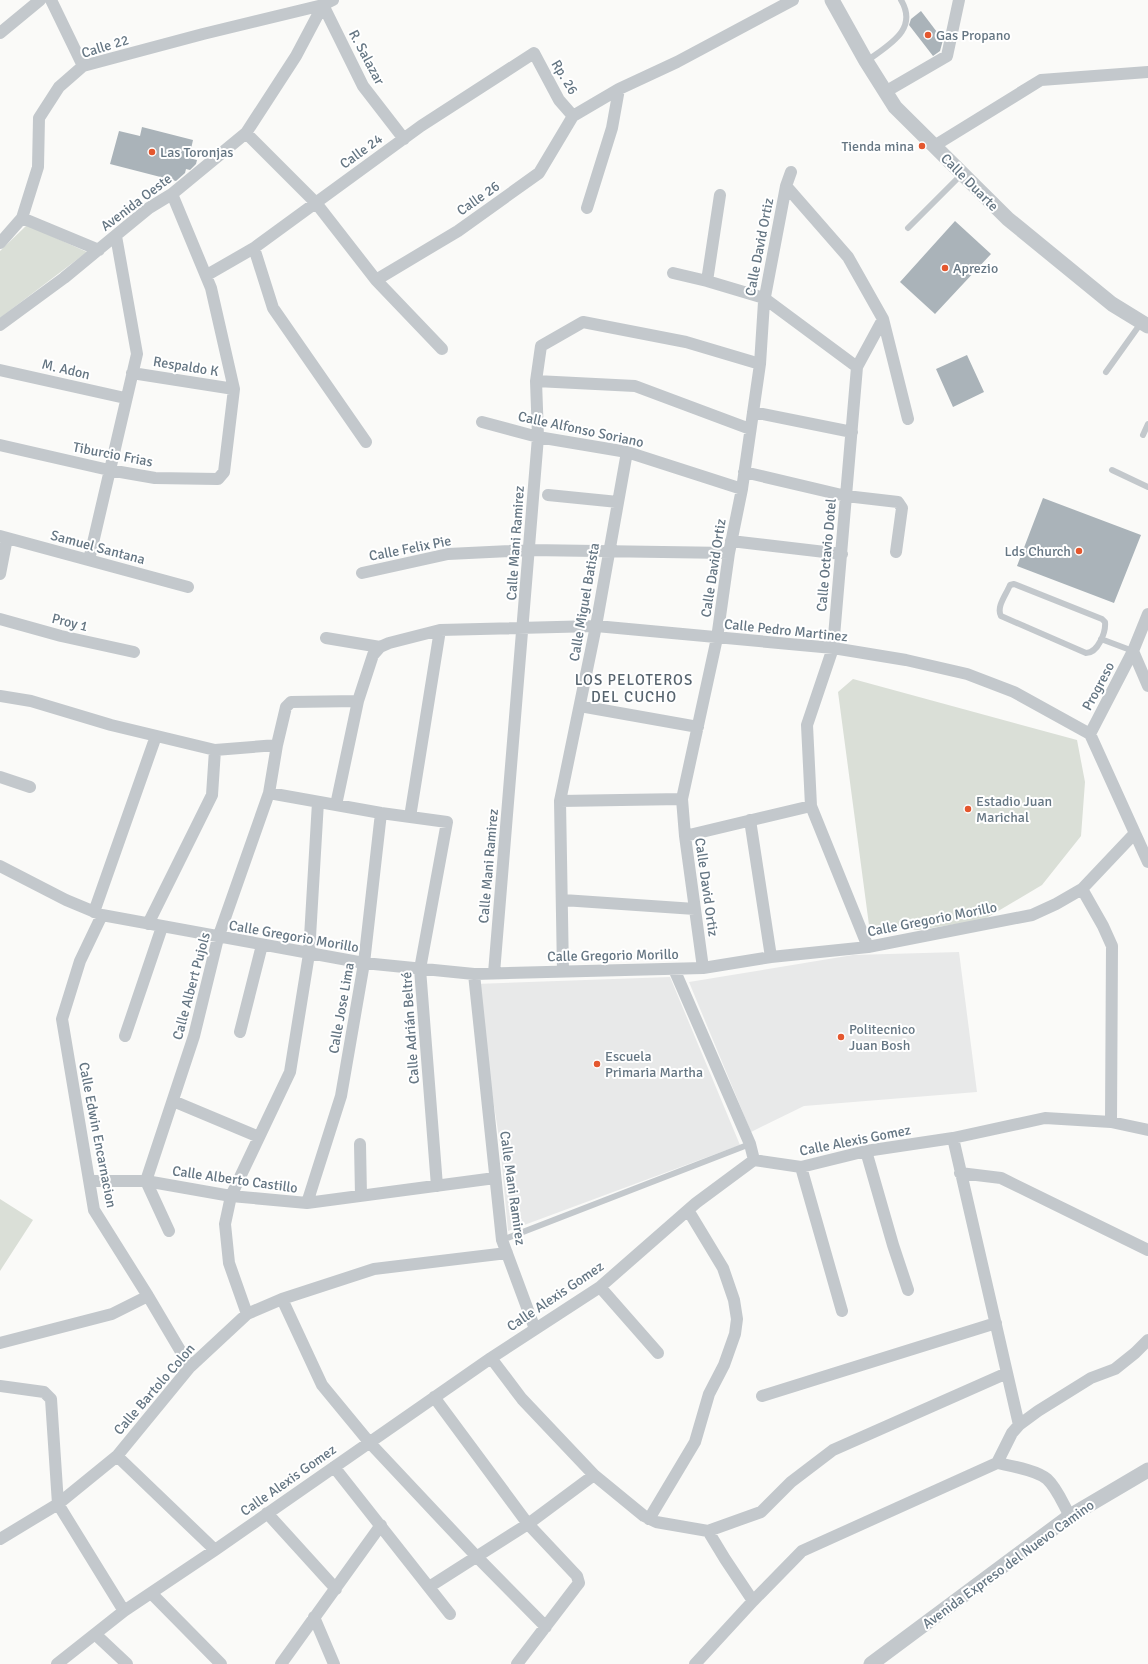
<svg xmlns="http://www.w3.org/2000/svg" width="1148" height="1664" font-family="Signika,sans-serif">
<rect width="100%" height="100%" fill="#fafaf8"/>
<path fill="#e8e9e9" d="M959,952L977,1092L804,1106L751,1132L689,982L853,955Z
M670,977L740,1145L508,1231L500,1144L475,984Z"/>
<path fill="#dadfd7" d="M27,225L87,252L0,318V251Z
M853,679L1077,740L1085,782L1081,836L1042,885L983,920L918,930L869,925L838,692Z
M0,1199L33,1220L0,1271Z"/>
<path fill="#aab3b9" d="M921,11L943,40L940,51L933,56L909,25L911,19Z
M142,127L193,140L189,158L197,160L196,164L190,170L186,169L185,173L176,181L110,164L119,131L140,136Z
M955,221L991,254L935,314L900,282Z
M967,355L984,392L953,407L936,369Z
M1043,498L1141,535L1114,603L1017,566Z"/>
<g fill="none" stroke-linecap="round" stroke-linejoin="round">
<path stroke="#c3c8cc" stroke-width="6" d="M867,61C888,45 919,30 901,0
M908,228L962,174
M1106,372L1141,323
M1143,435L1148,424
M1112,470L1148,487
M1014,584L1102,619L1105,622C1106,632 1098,653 1086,653L1001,616C996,607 1006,595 1010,585Z
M1101,639L1133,651
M502,1240L750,1144"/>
<path stroke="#c3c8cc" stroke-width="12" d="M51,0L83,66
M323,5L363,86L404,139
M0,33L40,0
M885,92L947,56L959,0
M573,116L619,89L677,62L793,0
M246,133L316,203L376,280L442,349
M934,146L1041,80L1148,72
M786,186L848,257L883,319L908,419
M587,208L612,128L619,89
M22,218L99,250
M0,243L22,218L38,167L39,118L59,87L83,66L203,34L323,5L333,0
M254,248L273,308L366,442
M673,273L707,281L764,298L857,367
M207,275L254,248L421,126L534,53L559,100L573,116
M376,280L458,231L539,173L573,116
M707,281L720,195
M0,325L64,278L149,208L172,194L246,133L296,56L323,5
M0,370L125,398
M132,373L234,389
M536,381L635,386L750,429
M753,412L852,432
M482,422L538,437L627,452L742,489
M0,445L109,470L155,478L218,479L224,472L234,389L211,288L172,194
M744,472L846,496L898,502L902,508L896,552
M548,495L618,502
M0,536L188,587
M731,541L842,554
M89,560L137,354L116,236
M362,573L448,554L530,550L729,553
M0,574L7,538
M0,619L61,636L134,652
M326,638L380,647
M1133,651L1148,686
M0,696L31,701L111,725L215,750L277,745L286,707L291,702L358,701
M580,706L698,727
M1090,734L1148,862
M1090,734L1133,651L1148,614
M0,777L30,787
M269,793L381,813L447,822L420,969L437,1186
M560,801L682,799
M336,805L358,701L373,655L380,647L389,643L440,630L596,626L833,648L906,660L967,674L1014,692L1090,734
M410,817L440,630
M750,820L771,957
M685,836L811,806
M0,866L66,900L102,915L364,963L474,974L703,968L771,957L868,947L1032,915L1056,904L1082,889L1135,833
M1082,889L1103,926L1112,946L1111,1122
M563,900L695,909
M94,912L156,736
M102,915L80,961L62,1019L94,1210L148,1296L190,1367
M148,924L212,795L215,750
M868,947L811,806L807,725L833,648L857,367L883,319
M703,968L685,836L682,799L717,638L729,553L742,489L760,364L764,302L786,186L791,172
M674,969L750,1144L754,1160
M563,972L560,801L596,626L627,452
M494,973L538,437L536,381L541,346L583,322L686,342L760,364
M474,974L502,1240L535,1329
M240,1032L262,945
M125,1036L162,927
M173,1101L259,1137
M953,1138L1019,1425
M360,1144L361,1196
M866,1151L893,1245L908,1290
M801,1167L842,1311
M960,1173L1001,1178L1148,1250
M90,1181H146L231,1196L307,1203L495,1178
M307,1203L341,1096L364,963L381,813
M169,1231L146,1181L194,1036L218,938L269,793L277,745
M600,1287L658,1353
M282,1299L322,1385L369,1442L477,1557L546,1627
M247,1314L229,1263L225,1224L231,1196L290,1072L309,954L318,802
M0,1343L112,1314L148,1296
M491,1358L522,1399L594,1475L644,1516L656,1522L708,1531L761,1512L791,1482L833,1450L1007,1373
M0,1386L44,1392L51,1399L58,1504L124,1611
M762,1396L996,1323
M434,1397L528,1524L577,1576L579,1583L575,1588L517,1664
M117,1456L215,1550
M997,1463C1011,1466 1037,1470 1047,1479C1057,1488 1063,1504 1070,1516
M334,1467L450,1614
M267,1513L336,1589
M649,1519L695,1442L709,1394L724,1365L735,1334L737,1319L734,1300L723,1268L688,1210
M708,1531L725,1559L753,1601
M0,1539L58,1504L117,1456L190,1367L247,1314L282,1299L374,1269L507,1253
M429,1587L528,1524L594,1475
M151,1593L221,1664
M314,1617L334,1664
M95,1634L127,1664
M57,1664L124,1611L215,1550L491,1358L600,1287L696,1203L754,1160L801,1167L866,1151L953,1138L1045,1118L1111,1122L1148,1130
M281,1664L381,1525
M695,1664L753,1601L802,1551L997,1463L1012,1433L1019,1425L1038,1411L1091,1378L1115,1369L1135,1353L1148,1340"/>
<path stroke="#c3c8cc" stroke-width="15" d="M832,0L866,61L895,107L1008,219L1112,304L1148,326
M871,1664L1070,1516L1148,1470"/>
</g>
<g fill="#e4572e" stroke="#fff" stroke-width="1.5">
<circle cx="928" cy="35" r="4"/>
<circle cx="922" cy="146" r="4"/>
<circle cx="152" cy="152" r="4"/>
<circle cx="945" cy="268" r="4"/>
<circle cx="1079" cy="551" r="4"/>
<circle cx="968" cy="809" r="4"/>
<circle cx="841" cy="1037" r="4"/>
<circle cx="597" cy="1064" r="4"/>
</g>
<g text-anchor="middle" stroke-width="4" stroke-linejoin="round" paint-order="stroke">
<g font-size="14" fill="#657683" stroke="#fff" text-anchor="start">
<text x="936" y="40">Gas Propano</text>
<text x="914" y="151" text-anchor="end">Tienda mina</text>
<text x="160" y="157">Las Toronjas</text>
<text x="953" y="273">Aprezio</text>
<text x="1071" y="556" text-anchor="end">Lds Church</text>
<text x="976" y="806">Estadio Juan<tspan x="976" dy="16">Marichal</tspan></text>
<text x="849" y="1034">Politecnico<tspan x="849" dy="16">Juan Bosh</tspan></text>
<text x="605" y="1061">Escuela<tspan x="605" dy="16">Primaria Martha</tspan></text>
</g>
<g font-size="14" fill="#657683" stroke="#fff">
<text transform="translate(105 46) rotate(-17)" y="5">Calle 22</text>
<text transform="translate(367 57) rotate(62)" y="5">R. Salazar</text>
<text transform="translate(565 77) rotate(59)" y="5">Rp. 26</text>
<text transform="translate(361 151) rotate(-36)" y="5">Calle 24</text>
<text transform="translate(970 182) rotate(45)" y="5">Calle Duarte</text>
<text transform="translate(478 198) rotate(-35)" y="5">Calle 26</text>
<text transform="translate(136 202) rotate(-37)" y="5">Avenida Oeste</text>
<text transform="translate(759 247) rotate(-79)" y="5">Calle David Ortiz</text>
<text transform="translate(186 366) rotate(9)" y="5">Respaldo K</text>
<text transform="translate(66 369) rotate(13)" y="5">M. Adon</text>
<text transform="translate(581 429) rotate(12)" y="5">Calle Alfonso Soriano</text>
<text transform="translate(113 454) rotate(11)" y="5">Tiburcio Frias</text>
<text transform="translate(515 543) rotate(-86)" y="5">Calle Mani Ramirez</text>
<text transform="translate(98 547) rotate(15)" y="5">Samuel Santana</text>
<text transform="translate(410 548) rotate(-11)" y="5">Calle Felix Pie</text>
<text transform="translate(826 555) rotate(-85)" y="5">Calle Octavio Dotel</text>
<text transform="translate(713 568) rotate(-81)" y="5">Calle David Ortiz</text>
<text transform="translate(584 602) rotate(-80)" y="5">Calle Miguel Batista</text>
<text transform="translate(70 622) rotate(14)" y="5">Proy 1</text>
<text transform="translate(786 630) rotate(6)" y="5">Calle Pedro Martinez</text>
<text transform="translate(1098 686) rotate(-62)" y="5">Progreso</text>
<text transform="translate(488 866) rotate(-85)" y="5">Calle Mani Ramirez</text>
<text transform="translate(707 887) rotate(82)" y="5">Calle David Ortiz</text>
<text transform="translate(932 919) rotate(-11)" y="5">Calle Gregorio Morillo</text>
<text transform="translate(294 936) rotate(10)" y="5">Calle Gregorio Morillo</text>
<text transform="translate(613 955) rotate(-1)" y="5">Calle Gregorio Morillo</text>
<text transform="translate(191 986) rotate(-75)" y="5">Calle Albert Pujols</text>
<text transform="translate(341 1008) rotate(-80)" y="5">Calle Jose Lima</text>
<text transform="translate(410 1028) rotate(-94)" y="5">Calle Adrián Beltré</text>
<text transform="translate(98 1135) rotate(79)" y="5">Calle Edwin Encarnacion</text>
<text transform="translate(855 1140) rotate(-11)" y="5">Calle Alexis Gomez</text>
<text transform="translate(235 1179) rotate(8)" y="5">Calle Alberto Castillo</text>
<text transform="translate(513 1188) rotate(82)" y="5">Calle Mani Ramirez</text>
<text transform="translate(555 1296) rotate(-34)" y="5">Calle Alexis Gomez</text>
<text transform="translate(154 1389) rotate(-49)" y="5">Calle Bartolo Colon</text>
<text transform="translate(288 1480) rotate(-35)" y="5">Calle Alexis Gomez</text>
<text transform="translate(1008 1564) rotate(-36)" y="5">Avenida Expreso del Nuevo Camino</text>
</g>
<g font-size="15" letter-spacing="1" fill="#57646e" stroke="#fff">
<text x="634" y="685">LOS PELOTEROS<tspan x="634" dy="17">DEL CUCHO</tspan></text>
</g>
</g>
</svg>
